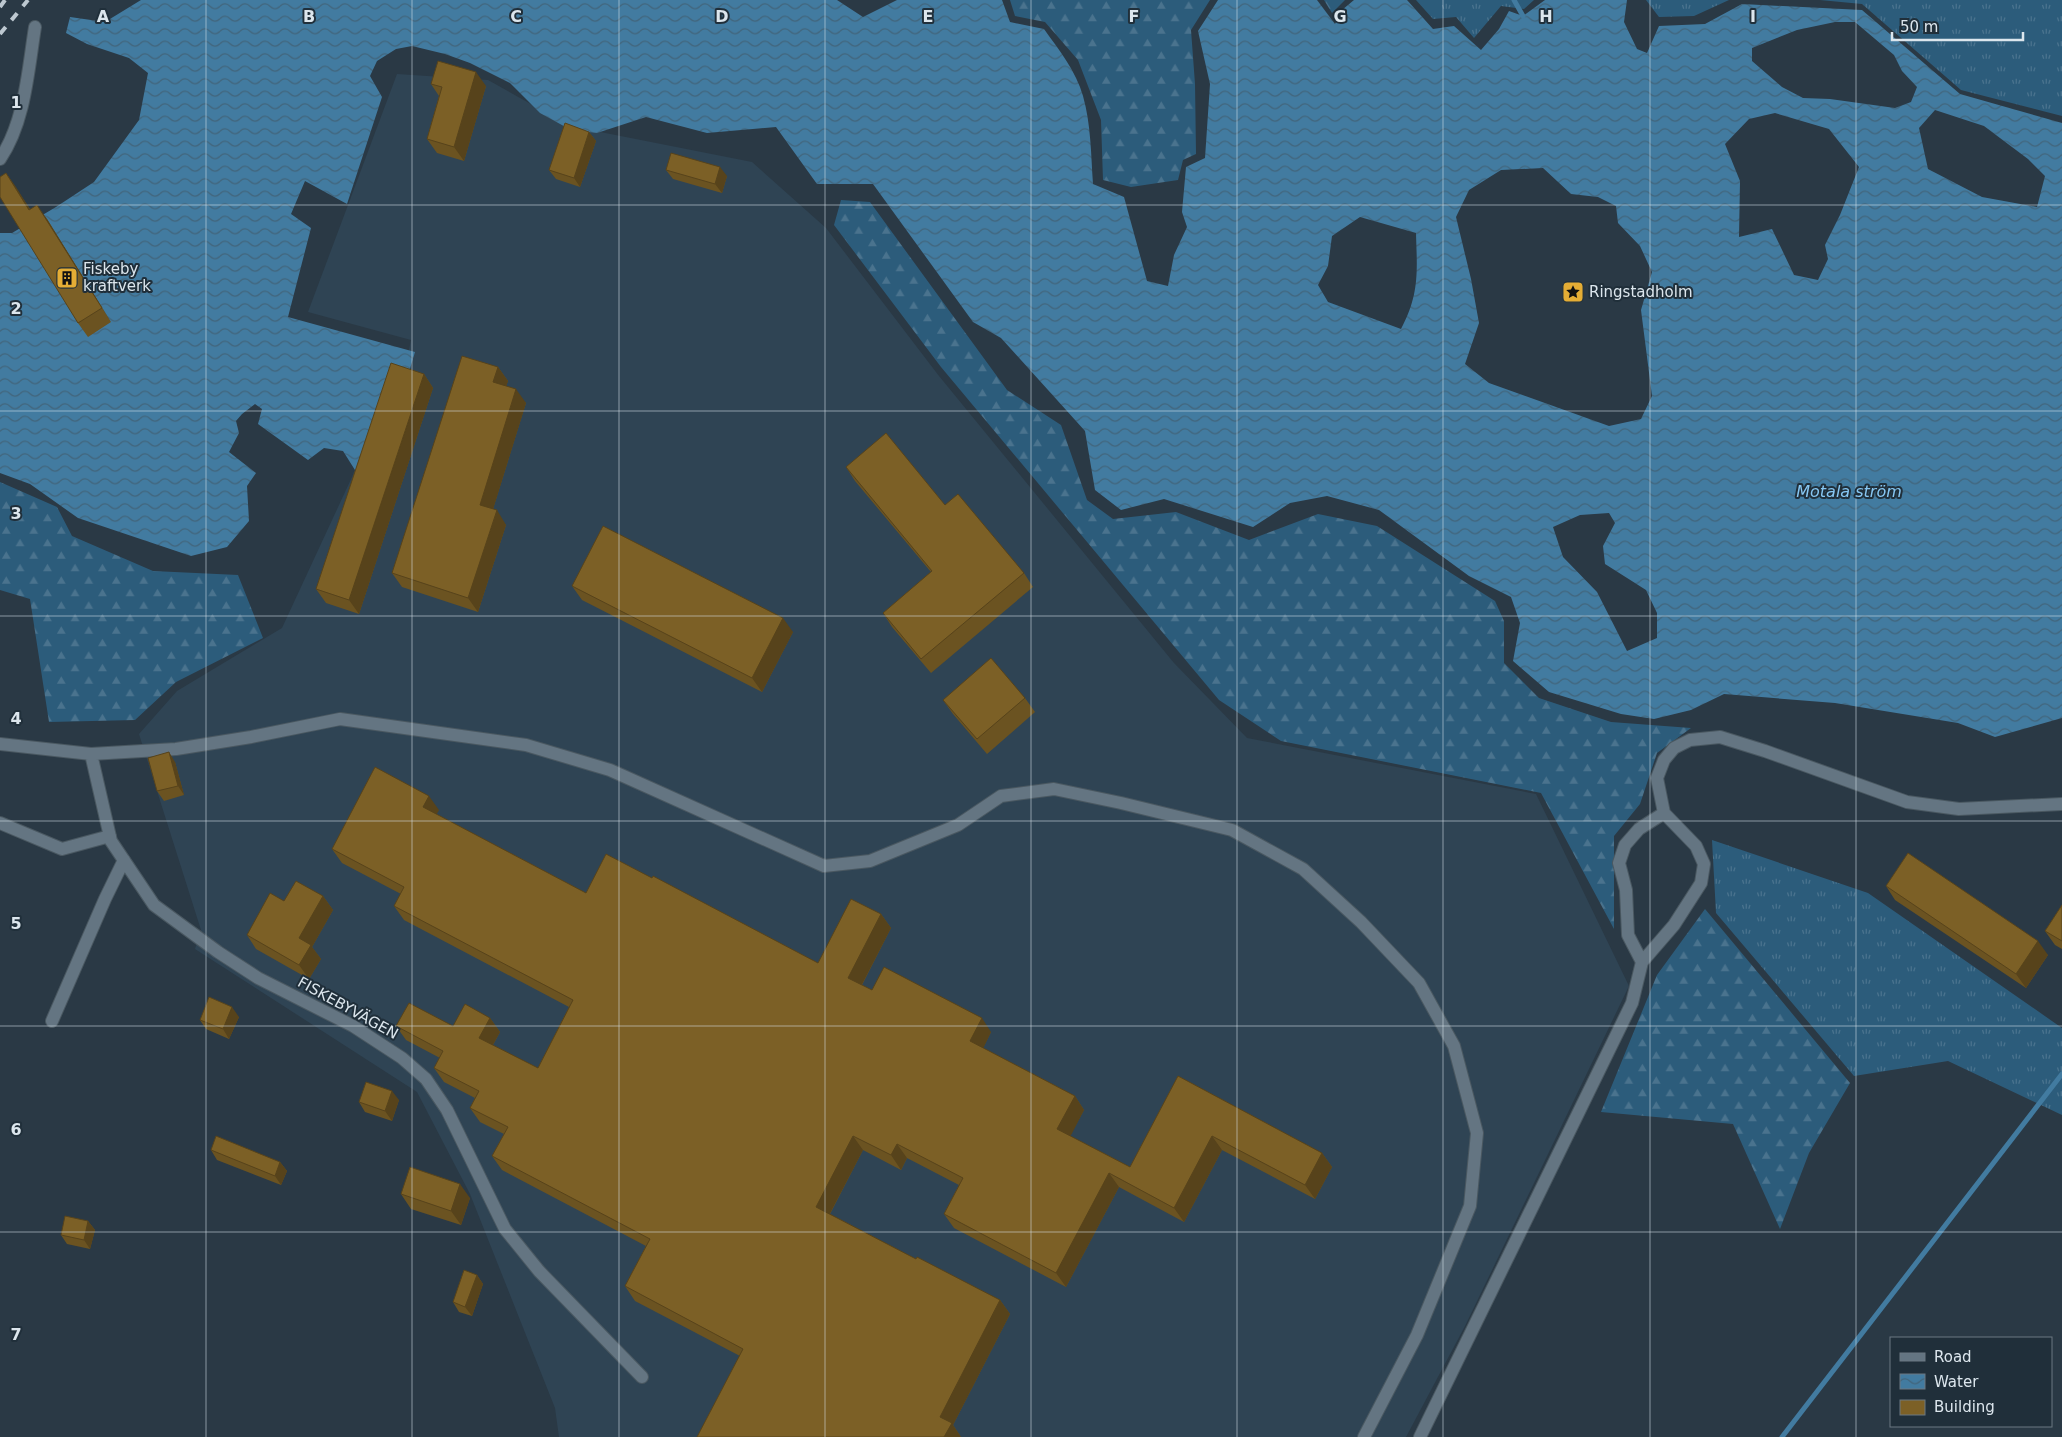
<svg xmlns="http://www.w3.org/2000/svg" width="2062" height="1437" font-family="'DejaVu Sans',sans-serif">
<defs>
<pattern id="grass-tufts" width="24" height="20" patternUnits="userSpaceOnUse" patternTransform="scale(1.25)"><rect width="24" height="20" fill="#2c5c7b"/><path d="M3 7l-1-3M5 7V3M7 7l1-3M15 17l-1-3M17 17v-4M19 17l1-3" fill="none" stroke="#4a738e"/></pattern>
<pattern id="forest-firs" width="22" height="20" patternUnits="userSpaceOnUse" patternTransform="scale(1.25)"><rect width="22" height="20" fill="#2c5c7b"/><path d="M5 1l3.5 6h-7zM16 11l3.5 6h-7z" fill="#4a738e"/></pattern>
<pattern id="water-waves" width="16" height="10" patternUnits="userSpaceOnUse" patternTransform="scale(1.25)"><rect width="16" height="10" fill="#427ba0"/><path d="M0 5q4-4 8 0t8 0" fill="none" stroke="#42657c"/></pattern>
</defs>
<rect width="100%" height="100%" fill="#2a3945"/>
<path fill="#2f4454" d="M397,74L488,80L570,126L752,162L826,228L939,376L1174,663L1247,738L1536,794L1629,986L1465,1326L1406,1437H559L555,1408L470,1194L417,1092L195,949L201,930L139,734L177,691L282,628L352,477L389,381L403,380L411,340L308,312Z"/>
<path fill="url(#grass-tufts)" d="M1416,0H1534L1524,9L1501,6L1474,38L1456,17L1433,19Z
M1646,0H1729L1694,16L1659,17Z
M1820,0H2062V116L1961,90L1862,4Z
M1712,840L1868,893L2062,1028V1115L1948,1061L1854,1076L1716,913Z"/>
<path fill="url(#forest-firs)" d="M1010,0H1210L1191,30L1195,84L1196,154L1183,160L1178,180L1131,187L1103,180L1101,120L1078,60L1045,22L1015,16Z
M1324,0H1345L1332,13Z
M841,200L870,202L1007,390L1061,425L1087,500L1113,519L1176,512L1249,540L1318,514L1377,526L1495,601L1504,621V663L1539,698L1611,722L1691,728L1657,753L1640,804L1614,836V929L1541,793L1281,741L1219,700L941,367L834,225Z
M0,482L57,507L72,536L153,571L238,575L263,638L176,682L135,720L49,722L30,599L0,590Z
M1705,909L1850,1083L1809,1153L1780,1229L1733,1124L1601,1112L1657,975Z"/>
<path fill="url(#water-waves)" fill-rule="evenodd" d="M141,0H837L863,17L897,0H1002L1010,22L1044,29C1059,50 1076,71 1083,96C1091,124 1091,155 1093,184L1124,197L1147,281L1168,286L1174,255L1187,227L1182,212L1186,167L1205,158L1210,84L1198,31L1218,0H1317L1335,24L1342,10L1354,0H1407L1433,29L1454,26L1481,50L1499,29L1509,11L1523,16L1545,0H1627L1624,22L1637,49L1647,53L1659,26L1705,24L1742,4L1862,10L1960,94L2062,123V718L1995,737L1958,723L1835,703L1724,694L1691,710L1654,719L1621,714L1549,692L1513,661L1520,623L1511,597L1469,576L1379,510L1327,496L1290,503L1253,527L1164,499L1121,510L1095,490L1085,431L1001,338L973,322L873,184H817L776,127L707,133L646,117L597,133L571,130L540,113L510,83L470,63L445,54L412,46L396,49L377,61L370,76L382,97L347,204L305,181L291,214L311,228L288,317L415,352L406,382L360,478L343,451L324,448L308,460L258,424L262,409L255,404L242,414L236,421L239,433L229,452L256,473L247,486L249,521L227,547L191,556L78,518L30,484L0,473V233H12L56,207L94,182L139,120L148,73L129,58L87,44L66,33L70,17L105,22ZM1835,22H1855L1894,55L1902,71L1917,87L1911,102L1895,108L1830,99L1803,98L1782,87L1752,61V48L1797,30ZM1935,110L1984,126L2028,159L2045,176L2037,207L1982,197L1928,169L1919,128ZM1775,113L1829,129L1859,167L1840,215L1825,245L1828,259L1818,280L1794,275L1772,229L1739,237L1740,181L1725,144L1749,119ZM1543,168L1571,194L1598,197L1616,206L1618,223L1640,246L1652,272L1641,310L1652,396L1641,419L1609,426L1489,383L1465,364L1479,323L1471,279L1456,217L1469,190L1501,170ZM1360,217L1416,233C1417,270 1420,294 1401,329L1328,302L1318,285L1328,266L1332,236ZM1609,513L1615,523L1603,546L1605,564L1646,590L1657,613V638L1627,651L1597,592L1563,557L1553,527L1580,515Z"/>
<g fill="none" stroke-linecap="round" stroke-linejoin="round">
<path stroke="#427ba0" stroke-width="5" d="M1514,0L1523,16
M1782,1437L2062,1074"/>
<g stroke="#4a5861" stroke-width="14">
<path id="minor" d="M0,159C25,122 28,71 35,27
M0,744L91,754L176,749L251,737L340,719L526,745L610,770L824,866L870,861L958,825L1001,796L1054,789L1121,803L1232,830L1303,869L1361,922L1419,983L1454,1046L1477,1133L1470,1206L1417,1335L1364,1437
M91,754L111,841L154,905L218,952L258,978L353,1026L402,1058L426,1079L447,1110L505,1229L539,1271L642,1377
M0,823L62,849L110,836
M1642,962L1628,935L1626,890L1619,863L1625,845L1639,829L1664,813
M52,1021L105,899L124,860
M1420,1437L1632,1003L1642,962L1674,925L1701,883L1704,864L1696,846L1664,813L1657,778L1664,760L1674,748L1690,740L1720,737L1765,751L1907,802L1959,809L2062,804"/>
</g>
<use href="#minor" stroke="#647582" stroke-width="12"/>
<path stroke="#bdc8d0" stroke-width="4" stroke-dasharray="9 9" stroke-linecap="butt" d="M0,7L5,0
M0,34L28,0"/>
</g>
<path fill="#6b5321" d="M431,84L486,86L464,161L437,153L427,139L439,96Z
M589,132L596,141L580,187L556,179L549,170Z
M666,170L727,176L722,193L673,179Z
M6,173L30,209L47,219L111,322L88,337L78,323Z
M498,367L508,381L506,386L526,403L493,509L506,525L478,612L402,587L392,573Z
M424,374L433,388L359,614L326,603L316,589Z
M846,467L945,505L1024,573L1033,587L931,673L892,627L883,613L931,572L855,481Z
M572,586L793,632L762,692L582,600Z
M1025,698L1035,712L987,754L953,714L943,700Z
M175,762L184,795L164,801L157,791Z
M439,810L436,814L586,893L652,878L818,963L881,914L891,928L862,985L872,990L991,1032L983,1048L1075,1096L1084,1110L1070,1136L1130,1167L1178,1076L1322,1153L1332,1167L1315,1199L1222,1150L1184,1222L1119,1187L1066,1287L954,1228L944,1214L959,1185L907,1158L901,1170L863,1150L830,1214L916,1259L1000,1300L1010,1314L953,1425L961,1437H697L740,1356L635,1301L625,1286L646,1246L502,1170L492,1156L504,1134L480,1122L470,1108L475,1098L444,1082L434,1068L440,1058L406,1040L396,1026H453L490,1018L500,1032L493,1045L538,1068L569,1007L404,920L394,906L401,894L342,863L332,849Z
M1886,886L2048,955L2026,988L1895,900Z
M323,896L333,910L312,947L321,959L309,979L256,949L247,935Z
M2062,905V949L2055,945L2045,931Z
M239,1017L229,1039L206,1029L200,1020Z
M399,1100L392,1121L365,1112L359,1102Z
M211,1150L280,1162L287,1171L281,1185L217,1160Z
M401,1194L470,1198L461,1225L411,1209Z
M88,1221L95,1230L90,1249L67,1244L61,1235Z
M477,1275L483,1284L472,1316L459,1312L453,1302Z"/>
<path fill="#57431b" d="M476,72L486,86L464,161L454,147Z
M589,132L596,141L580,187L574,178Z
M720,167L727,176L722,193L715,184Z
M6,173L16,187L39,224L29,210Z
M37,205L47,219L111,322L102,308Z
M498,367L508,381L503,396L493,382Z
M424,374L433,388L359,614L349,600Z
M516,389L526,403L490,519L480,505Z
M497,510L506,525L478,612L468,598Z
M783,618L793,632L762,692L752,678Z
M169,752L175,762L184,795L178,786Z
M429,796L439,810L433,821L423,807Z
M323,896L333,910L312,947L321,959L309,979L299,965V938Z
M881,914L891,928L858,992L848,978Z
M2038,941L2048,955L2026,988L2016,974Z
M232,1007L239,1017L229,1039L223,1029Z
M490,1018L500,1032L489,1052L479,1038Z
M982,1018L991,1032L980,1055L970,1041Z
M392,1091L399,1100L392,1121L385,1111Z
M1075,1096L1084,1110L1067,1143L1057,1129Z
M853,1136L863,1150L826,1221L816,1207Z
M1212,1136L1222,1150L1184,1222L1174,1208Z
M897,1144L907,1158L901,1170L891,1155Z
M1322,1153L1332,1167L1315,1199L1305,1185Z
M280,1162L287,1171L281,1185L275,1176Z
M1109,1173L1119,1187L1066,1287L1056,1273Z
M460,1184L470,1198L461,1225L451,1211Z
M88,1221L95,1230L90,1249L84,1240Z
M477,1275L483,1284L472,1316L465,1307Z
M1000,1300L1010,1314L953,1425L961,1437H944L940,1417Z"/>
<path fill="#7c6026" stroke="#57431b" d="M438,61L476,72L454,147L427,139L442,87L431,84Z
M565,123L589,132L574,178L549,170Z
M671,153L720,167L715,184L666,170Z
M6,173L29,210L37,205L102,308L78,323L0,197V177Z
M462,356L498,367L493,382L516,389L480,505L497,510L468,598L392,573Z
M391,363L424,374L349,600L316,589Z
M886,433L945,505L958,494L1024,573L921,659L883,613L932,571L846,467Z
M603,526L783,618L752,678L572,586Z
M991,658L1025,698L977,739L943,700Z
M169,752L178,786L157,791L148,758Z
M375,767L429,796L423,807L586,893L606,854L652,878L653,876L818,963L851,899L881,914L848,978L872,990L884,967L982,1018L970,1041L1075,1096L1057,1129L1130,1167L1178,1076L1322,1153L1305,1185L1212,1136L1174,1208L1109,1173L1056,1273L944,1214L963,1178L897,1144L891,1155L853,1136L816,1207L916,1259L917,1257L1000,1300L940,1417L952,1423L944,1437H697L743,1349L625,1286L650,1239L492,1156L508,1127L470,1108L479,1091L434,1068L443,1051L396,1026L409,1003L453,1026L465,1004L490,1018L479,1038L538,1068L573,1000L394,906L404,887L332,849Z
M1908,853L2038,941L2016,974L1886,886Z
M296,881L323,896L299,938L311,945L299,965L247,935L270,893L284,901Z
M2062,905V941L2045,931Z
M209,997L232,1007L223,1029L200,1020Z
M366,1082L392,1091L385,1111L359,1102Z
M216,1136L280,1162L275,1176L211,1150Z
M410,1167L460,1184L451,1211L401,1194Z
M65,1216L88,1221L84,1240L61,1235Z
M464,1270L477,1275L465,1307L453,1302Z"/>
<path fill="none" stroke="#dce6ed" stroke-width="1" stroke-opacity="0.55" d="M206,0V1437M412,0V1437M619,0V1437M825,0V1437M1031,0V1437M1237,0V1437M1443,0V1437M1650,0V1437M1856,0V1437M0,205H2062M0,411H2062M0,616H2062M0,821H2062M0,1026H2062M0,1232H2062"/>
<defs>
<g id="building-square" transform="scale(1.125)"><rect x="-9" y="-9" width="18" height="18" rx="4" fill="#e4ad35" stroke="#202f3a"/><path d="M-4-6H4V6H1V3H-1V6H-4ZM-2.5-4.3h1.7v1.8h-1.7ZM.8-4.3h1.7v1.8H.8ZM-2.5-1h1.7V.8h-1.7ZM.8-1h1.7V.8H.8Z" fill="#111"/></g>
<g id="sight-square" transform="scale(1.125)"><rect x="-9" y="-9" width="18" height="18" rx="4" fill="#e4ad35" stroke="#202f3a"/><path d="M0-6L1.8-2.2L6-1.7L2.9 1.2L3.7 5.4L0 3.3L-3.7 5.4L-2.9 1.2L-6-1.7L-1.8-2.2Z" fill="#111"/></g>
</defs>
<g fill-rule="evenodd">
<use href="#building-square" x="67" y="278"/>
<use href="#sight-square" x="1573" y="292"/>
</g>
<g text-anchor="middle" stroke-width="4" stroke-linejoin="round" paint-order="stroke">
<g font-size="15" fill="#dce6ed" stroke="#202f3a" text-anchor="start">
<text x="83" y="274">Fiskeby<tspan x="83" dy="17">kraftverk</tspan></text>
<text x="1589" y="297">Ringstadholm</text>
</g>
<g font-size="15" fill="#dce6ed" stroke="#202f3a">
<text transform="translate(348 1008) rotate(29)" y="5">FISKEBYVÄGEN</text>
</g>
<g font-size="16" font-style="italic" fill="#87c7f3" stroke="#202f3a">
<text x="1849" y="497">Motala ström</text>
</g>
</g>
<g font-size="16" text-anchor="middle" font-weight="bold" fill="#dce6ed" stroke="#202f3a" stroke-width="4" stroke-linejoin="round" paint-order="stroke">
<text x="103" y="22">A</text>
<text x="309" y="22">B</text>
<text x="516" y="22">C</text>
<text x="722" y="22">D</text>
<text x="928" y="22">E</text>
<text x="1134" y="22">F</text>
<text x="1340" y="22">G</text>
<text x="1546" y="22">H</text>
<text x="1753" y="22">I</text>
<text x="16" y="108">1</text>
<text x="16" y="314">2</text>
<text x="16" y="519">3</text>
<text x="16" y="724">4</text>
<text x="16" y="929">5</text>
<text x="16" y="1135">6</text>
<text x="16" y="1340">7</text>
</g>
<rect x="1890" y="1337" width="162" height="90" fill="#202f3a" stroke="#6b7882"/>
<rect x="1900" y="1353" width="25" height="8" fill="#647582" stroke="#6b7882"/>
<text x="1934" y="1362" font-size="15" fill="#dce6ed">Road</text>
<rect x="1900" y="1374" width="25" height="15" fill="url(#water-waves)" stroke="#6b7882"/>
<text x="1934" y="1387" font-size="15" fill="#dce6ed">Water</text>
<rect x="1900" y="1400" width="25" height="15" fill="#7c6026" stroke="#6b7882"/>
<text x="1934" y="1412" font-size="15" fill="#dce6ed">Building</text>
<path d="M1892 32v8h131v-8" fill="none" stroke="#dce6ed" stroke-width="2.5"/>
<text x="1900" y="32" font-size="15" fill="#dce6ed" stroke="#202f3a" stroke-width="4" paint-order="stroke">50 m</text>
</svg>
